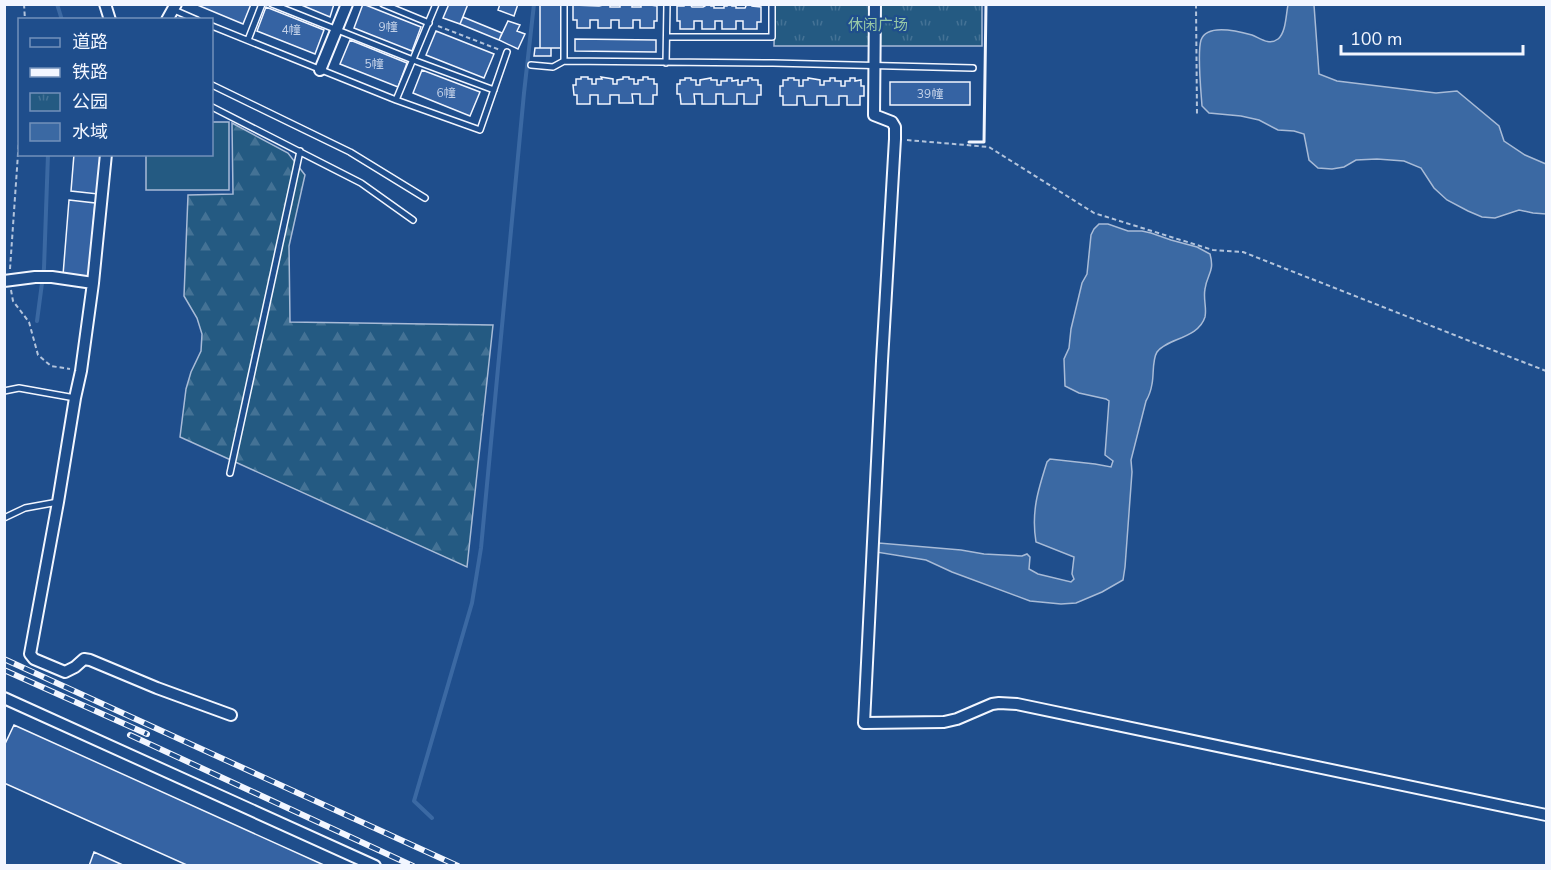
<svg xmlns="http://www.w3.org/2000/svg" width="1551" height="870" font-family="'Nunito Sans','Noto Sans SC',sans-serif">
<defs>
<pattern id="forest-firs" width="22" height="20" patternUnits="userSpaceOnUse" patternTransform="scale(1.5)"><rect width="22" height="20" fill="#245a82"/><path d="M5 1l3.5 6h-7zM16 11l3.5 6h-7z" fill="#447295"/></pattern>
<pattern id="park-tufts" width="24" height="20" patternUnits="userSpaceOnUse" patternTransform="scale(1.5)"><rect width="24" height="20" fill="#245a82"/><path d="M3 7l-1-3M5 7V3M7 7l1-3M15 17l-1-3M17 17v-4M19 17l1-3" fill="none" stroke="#447295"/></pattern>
</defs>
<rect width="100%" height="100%" fill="#1f4e8c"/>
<path fill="#245a82" stroke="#a8bbd7" stroke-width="1.5" d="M212,122H229V190H146V155L212,154Z"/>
<path fill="url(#forest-firs)" stroke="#a8bbd7" stroke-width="1.5" d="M232,123L288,153L305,175L289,246L290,322L493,325L467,567L180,437L186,389L191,372L201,351L202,334L197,318L184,296L188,195L233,194Z"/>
<path fill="url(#park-tufts)" stroke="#a8bbd7" stroke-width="1.5" d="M775,5H982V46H774Z"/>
<path fill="#3b69a3" stroke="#a8bbd7" stroke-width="1.5" d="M1288,5H1314L1319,74L1337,81L1436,93L1457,91L1499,126L1504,141L1525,155L1546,164V214L1533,213L1519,210L1495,218L1482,217L1468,211L1447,200L1434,188L1421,168L1404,161L1377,159L1356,160L1344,167L1332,169L1318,168L1309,160L1304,134L1294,131L1278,130L1259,120L1241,116L1209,113L1202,106C1201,91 1197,53 1201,40C1207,23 1238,31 1252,35C1260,38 1269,46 1278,39C1286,33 1286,14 1288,5Z
M1099,224H1108L1128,231H1142L1151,233L1171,240L1197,247L1210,254C1215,272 1207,274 1205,289C1203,299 1207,308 1205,317C1198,339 1167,338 1157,352C1152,360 1154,375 1152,384C1151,390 1149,396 1146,401L1131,460L1132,472L1125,567L1123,580L1102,592L1076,603L1061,604L1030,601L952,572L926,560L876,552L879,543L961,550L984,554L1022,556L1027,554L1030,557L1029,569L1038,574L1071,582L1074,579L1072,574L1074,557L1036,542C1031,512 1038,490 1047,462L1050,459L1095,464L1111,467L1113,461L1105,455L1109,401L1106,399L1079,393L1065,386L1064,359L1069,348L1071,329L1082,283L1087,274L1091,235L1094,229Z"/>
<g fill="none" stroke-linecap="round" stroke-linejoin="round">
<path stroke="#3b69a3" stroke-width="4" d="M57,4L62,20
M37,321L44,268L48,154
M432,818L414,801L472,603L481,548L524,93L534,4"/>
</g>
<path fill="#3563a3" stroke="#f2f6ff" stroke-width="1.5" d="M195,4H251L243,24Z
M299,4H334L330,17Z
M363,4L421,27L412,51L354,28Z
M449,4H468L460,24L443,18Z
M500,4H518L514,16L498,10Z
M540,4H563V48H540Z
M607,4L610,5V7H620V5H632V7H641V5L644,4L657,6V21H654V28H640V20H633V28H619V20H611V28H598V20H590V28H577V20H573V5L599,6Z
M684,4H690L692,7H703L705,6V4H711V6H714V8H724V6H727V4H732V6H736V8H745L747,4H752V6L761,7V22H757V29H743V21H736V29H722V21H715V29H702V21H694V29H680V21H677V6H684Z
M266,7L324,30L315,54L257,31Z
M463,17L502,33L499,40L460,24Z
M508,21L520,25L517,31L525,34L518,49L499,40Z
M436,31L494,54L484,78L426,55Z
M575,39L656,40V52L575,51Z
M350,40L407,63L398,87L340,64Z
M535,48H551V56H534Z
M422,70L480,92L470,116L413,93Z
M581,77H588V79H592V84H596V79H602L601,77L613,79V84H617V80L623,79V77H629V79H634V84H638V80H643V77H648V79H654V84H657V95H653V104H640V94H632L633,103H619V95H610V104H598V95H590V104H577V95H574L573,85H576V79H581Z
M685,78H691V80H696V85H700V80L711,78V80H717V85H721V81H727V78H732V81L738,80V85H742V81H748V78H752V80H758V85H761V95H757V104H744V94H737V104H723V94H716V104H702V94H694L695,104H681L680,94H677V84H680V80H685Z
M788,78H794V80H799V86H803V80H808V78L820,80V85H824V81H830V78H835V81H841V86H845V81H850V78H855V81L861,80V86H864V96H860V105H847V96H839V105H826V96H817V105H805L804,96H797V105H783V96H780V86H783V80H788Z
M890,82H970V105H890Z
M74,154H101L98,194L71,191Z
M69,200L95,203L89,277L63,275Z
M14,725L326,866H189L4,783V746Z
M94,852L125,866H89Z"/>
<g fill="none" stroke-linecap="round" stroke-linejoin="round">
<g stroke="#f2f6ff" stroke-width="8">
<path id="service" d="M272,4L413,60L494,90
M383,4L429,23
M174,10L197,20
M212,26L396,100L480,130L507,52
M667,37H772V4
M248,40L262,4
M564,61V4
M666,63L667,4
M531,65L553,67L564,61L773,63L973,68
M212,85L350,152L425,198
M396,100L436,4
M212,107L361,183L413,220
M4,391L19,388L75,398
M230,473L300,151
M4,518L25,508L58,502"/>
</g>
<g stroke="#f2f6ff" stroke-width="14">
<path id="minor" d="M105,4L110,20
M875,4L874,115L892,122L895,127V139L882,361L864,723L944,722L957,719L992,704L999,703L1017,704L1546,815
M167,20L176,4
M320,70L347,4
M106,154L93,283L81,371L75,398L58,502L30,654L34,659L65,672L75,667L84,659L90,660L157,688L231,715
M4,281L35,277H52L93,283
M4,698L375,866"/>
</g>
<path stroke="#b3c4dc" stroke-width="2" stroke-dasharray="4.5 3" stroke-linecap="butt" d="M24,4L25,20
M1196,4L1197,115
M438,26L500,50
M907,140L989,147L1094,213L1213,250L1243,252L1546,371
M10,269L20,125
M11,290L13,301L29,322L38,355L51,366L70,369"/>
<use href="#service" stroke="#1f4e8c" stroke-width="5"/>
<use href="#minor" stroke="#1f4e8c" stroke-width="10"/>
<g stroke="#f2f6ff" stroke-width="6">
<path id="rail" d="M4,659L458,866
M4,670L147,734
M130,735L413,866"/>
</g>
<use href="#rail" stroke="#1f4e8c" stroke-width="4" stroke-dasharray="11" stroke-linecap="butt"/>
<path stroke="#f2f6ff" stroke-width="3" d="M969,142H984L986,4"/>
</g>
<g text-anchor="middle" stroke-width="4.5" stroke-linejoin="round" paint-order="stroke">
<g font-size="12" fill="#c3d1e8">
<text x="388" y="31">9幢</text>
<text x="291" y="34">4幢</text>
<text x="374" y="68">5幢</text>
<text x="446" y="97">6幢</text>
<text x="930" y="98">39幢</text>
</g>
<g font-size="15" fill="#97c8a6" stroke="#1f4e8c">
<text x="878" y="30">休闲广场</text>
</g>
</g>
<rect width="1551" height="870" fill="none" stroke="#f2f6ff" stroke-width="12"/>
<rect x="18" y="18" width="195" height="138" fill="#1f4e8c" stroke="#7391ba" stroke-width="1.5"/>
<rect x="30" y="38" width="30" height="9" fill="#1f4e8c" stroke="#7391ba" stroke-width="1.5"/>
<text x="72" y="48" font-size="18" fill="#f2f6ff">道路</text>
<rect x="30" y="68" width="30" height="9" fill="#f2f6ff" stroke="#7391ba" stroke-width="1.5"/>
<text x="72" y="78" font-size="18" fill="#f2f6ff">铁路</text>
<rect x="30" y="93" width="30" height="18" fill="url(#park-tufts)" stroke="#7391ba" stroke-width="1.5"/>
<text x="72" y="108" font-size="18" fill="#f2f6ff">公园</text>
<rect x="30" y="123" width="30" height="18" fill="#3b69a3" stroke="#7391ba" stroke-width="1.5"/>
<text x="72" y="138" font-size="18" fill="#f2f6ff">水域</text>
<path d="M1341 45v9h182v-9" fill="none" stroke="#f2f6ff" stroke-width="3"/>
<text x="1350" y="45" font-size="18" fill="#f2f6ff" stroke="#1f4e8c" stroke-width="4.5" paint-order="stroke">100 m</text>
</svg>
